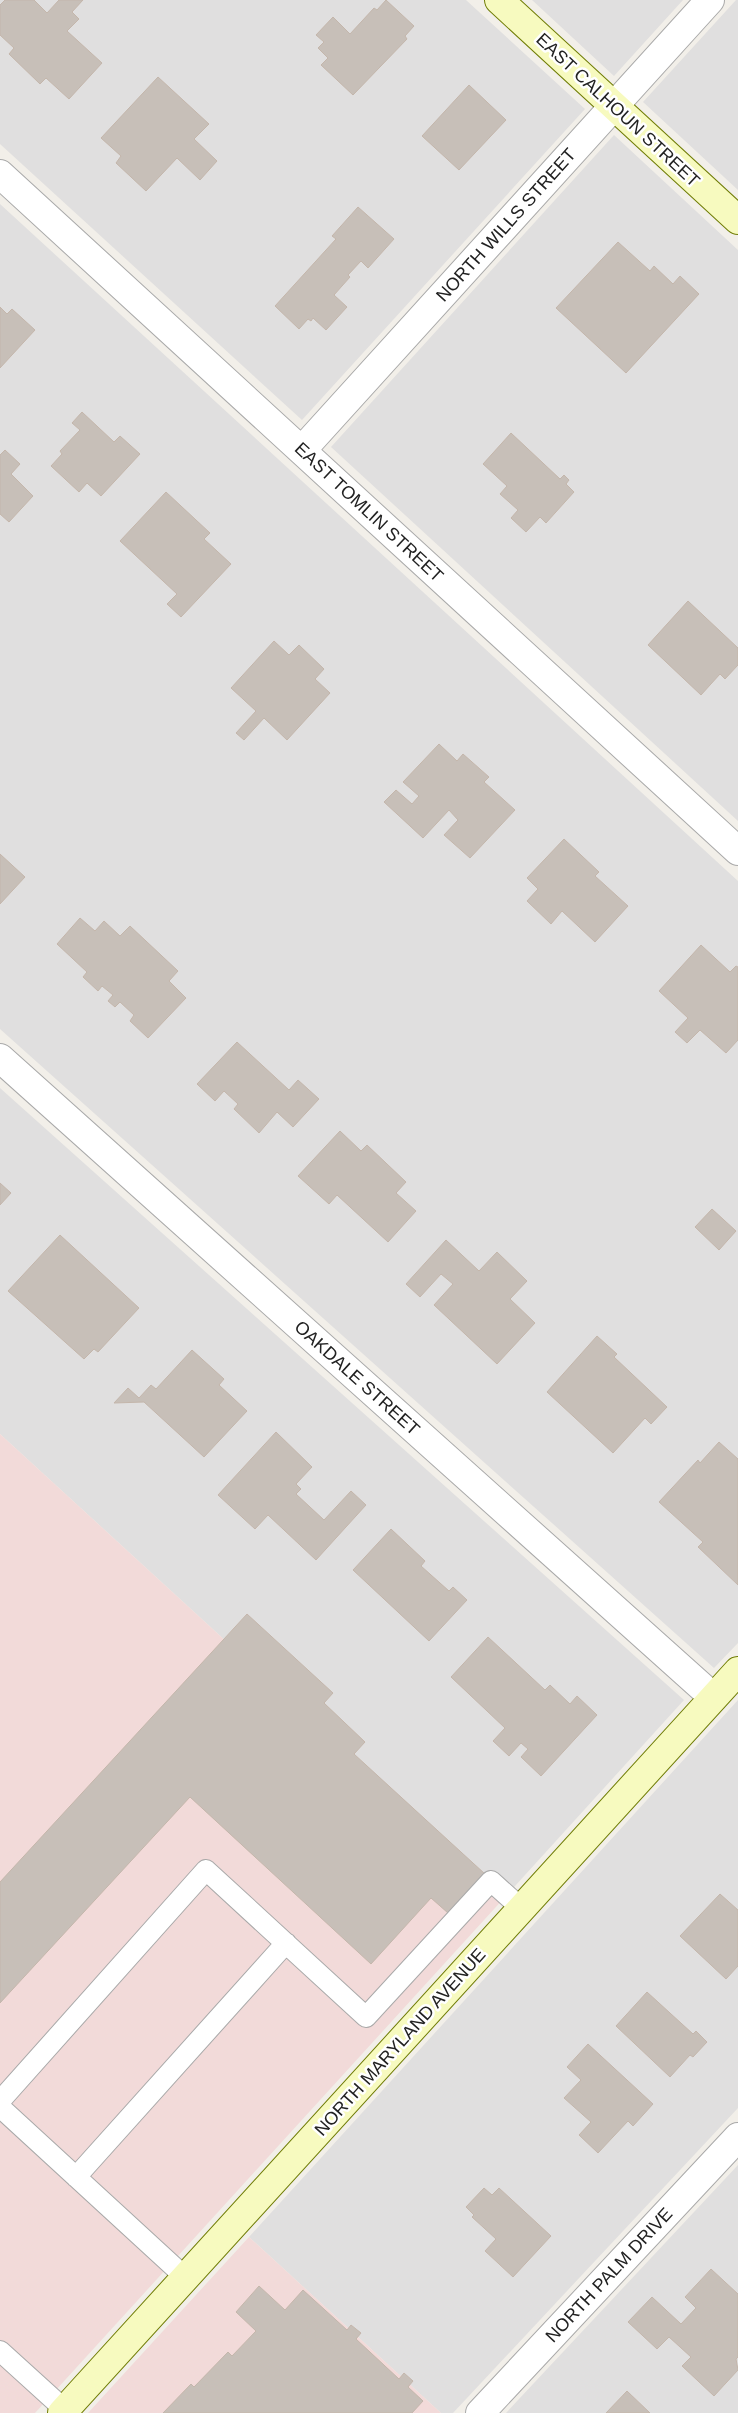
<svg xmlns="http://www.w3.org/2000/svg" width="738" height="2413" font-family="Helvetica,sans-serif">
<rect width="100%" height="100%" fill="#f2efe9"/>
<path fill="#e0dfdf" d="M0,0H466L585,109L302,420L0,144Z
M532,0H683L614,76Z
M736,0H738V190L643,102Z
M614,135L738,250V821L331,447Z
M0,204L738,881V1643L714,1668L0,1029Z
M0,1088L684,1700L505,1897L0,1434Z
M738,1700V2108L453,2413H441L249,2237Z
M738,2165V2413H506Z"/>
<path fill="#f2dad9" d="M0,1434L505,1897L35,2413H0Z
M249,2237L441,2413H88Z"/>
<path fill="#c7bfb8" stroke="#c4b6ab" d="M5,0H34L47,13L59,0H83L72,12L79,19L67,31L102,63L69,99L46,78L40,84L9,54L14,48L0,35V5Z
M386,0L414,26L405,36L407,39L353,95L321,65L328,58L318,48L324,42L316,35L333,17L350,34L374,8L377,10Z
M158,77L209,124L194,139L217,161L200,180L177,158L146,191L116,163L121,156L101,138Z
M469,85L506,120L459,170L422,136Z
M358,207L394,239L368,268L361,261L348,275L350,277L334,295L347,307L326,330L313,318L311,321L308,319L299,329L275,306L336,239L332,236Z
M618,242L650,271L654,266L673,284L680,276L699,294L626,373L556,308Z
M0,307L7,314L12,309L35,330L0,368Z
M82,412L114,442L120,436L140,454L101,496L87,483L79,492L51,466L62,454L60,451L80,430L72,423Z
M511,433L560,479L564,475L569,480L566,484L574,492L546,523L540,517L526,532L511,518L518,510L500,494L507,486L483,464Z
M5,450L20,464L11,474L33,496L9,522L0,514V455Z
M166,492L210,533L204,539L231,564L181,617L167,604L177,594L120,541Z
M688,601L738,648V665L725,679L720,674L701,695L648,645Z
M274,641L289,655L299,645L324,669L315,679L330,693L287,740L264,718L244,740L236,733L256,711L231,688Z
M439,744L457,761L463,754L489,777L484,782L515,810L470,858L444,835L458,820L449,810L423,838L384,802L396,790L412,804L419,796L403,782Z
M564,839L599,872L595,876L628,906L595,942L562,911L551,924L527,901L538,889L527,878Z
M0,854L25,877L0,904Z
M80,918L95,931L104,921L120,936L130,926L178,971L169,981L186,998L148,1038L130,1021L134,1015L120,1002L115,1007L108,1001L113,995L102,986L98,991L83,977L87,972L57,944Z
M701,945L730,972L736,966L738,967V1040L726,1053L700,1030L687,1043L675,1032L688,1018L659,991Z
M237,1042L289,1090L298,1080L319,1099L293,1127L277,1112L259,1133L234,1109L238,1104L224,1091L215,1101L197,1084Z
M340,1131L361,1151L367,1145L406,1182L396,1193L416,1211L388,1242L337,1195L329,1204L298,1176Z
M0,1183L11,1193L0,1205Z
M712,1209L736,1231L719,1250L695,1227Z
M60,1235L139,1308L98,1352L94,1349L84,1359L8,1291Z
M446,1240L479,1271L497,1252L527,1281L510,1299L535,1323L497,1364L434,1305L453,1284L441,1274L420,1297L406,1284Z
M597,1336L617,1354L614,1357L667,1407L651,1424L645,1418L613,1453L547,1392Z
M192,1350L224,1379L219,1385L247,1411L204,1457L144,1402L114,1403L128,1388L139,1398L151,1385L156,1389Z
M276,1432L312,1467L296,1484L301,1489L296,1494L324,1520L351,1491L366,1505L316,1560L268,1515L255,1529L218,1495Z
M719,1442L738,1459V1585L698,1547L703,1542L659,1502L698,1460L700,1463Z
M391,1529L425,1561L421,1566L449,1591L453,1587L467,1600L429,1641L353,1570Z
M247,1614L333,1693L324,1703L365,1742L354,1754L485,1874L448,1913L431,1898L371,1964L190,1797L0,2003V1882Z
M488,1637L545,1690L550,1685L570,1704L577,1696L597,1715L541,1776L521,1757L528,1749L521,1743L509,1756L493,1741L505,1728L451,1677Z
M720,1894L738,1910V1966L726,1979L680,1936Z
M647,1992L693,2034L696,2031L707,2042L693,2057L690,2055L670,2077L616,2026Z
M588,2044L653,2104L633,2126L628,2121L598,2153L579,2135L591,2122L564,2098L581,2080L567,2067Z
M484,2188L492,2195L499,2188L551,2236L513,2277L485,2251L496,2239L472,2217L474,2215L466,2207Z
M711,2269L738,2294V2357L736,2359L738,2370L714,2396L682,2366L691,2357L669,2337L657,2349L628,2322L652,2297L681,2324L696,2308L685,2297Z
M259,2286L285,2310L303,2290L347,2330L351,2325L361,2333L356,2339L399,2379L404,2373L413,2381L408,2387L423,2401L412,2413H163L191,2384L194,2387L228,2352L232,2356L256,2331L236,2312Z
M627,2391L650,2413H606Z"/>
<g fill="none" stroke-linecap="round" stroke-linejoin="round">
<g stroke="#a9a9a9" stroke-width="22">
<path id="lane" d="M0,2101L206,1870L366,2017L491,1881L521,1908
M0,2107L185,2277
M76,2177L286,1943
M0,2351L65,2410"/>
</g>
<g stroke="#a9a9a9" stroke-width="30">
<path id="street" d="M0,174L738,851
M302,450L710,0
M0,1058L713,1697
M480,2413L738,2137"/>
</g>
<g stroke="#707d05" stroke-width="30">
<path id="secondary" d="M499,0L738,220
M62,2413L738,1671"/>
</g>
<use href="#lane" stroke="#fff" stroke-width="20"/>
<use href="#street" stroke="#fff" stroke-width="28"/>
<use href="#secondary" stroke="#f7fabf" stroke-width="28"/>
</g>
<g text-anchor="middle" stroke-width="5" stroke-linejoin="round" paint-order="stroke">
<g font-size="18" fill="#222" stroke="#fff">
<text transform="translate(618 110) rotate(43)" y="6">EAST CALHOUN STREET</text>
<text transform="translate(506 225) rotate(-48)" y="6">NORTH WILLS STREET</text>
<text transform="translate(369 512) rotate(43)" y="6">EAST TOMLIN STREET</text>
<text transform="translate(357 1378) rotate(42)" y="6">OAKDALE STREET</text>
<text transform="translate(400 2042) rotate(-48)" y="6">NORTH MARYLAND AVENUE</text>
<text transform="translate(609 2275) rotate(-47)" y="6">NORTH PALM DRIVE</text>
</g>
</g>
</svg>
